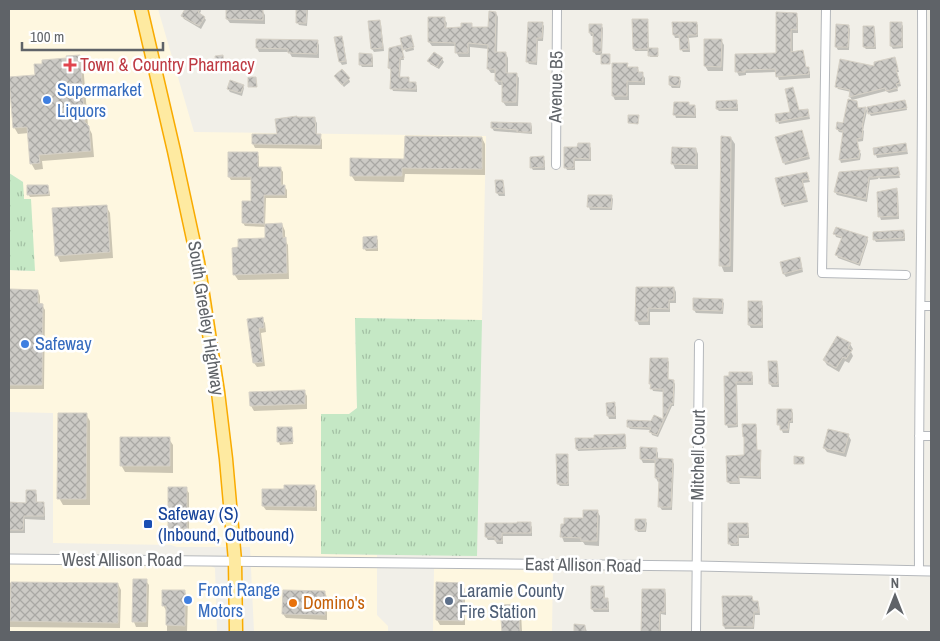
<svg xmlns="http://www.w3.org/2000/svg" width="940" height="641" font-family="'Archivo Narrow',sans-serif">
<defs>
<pattern id="grass-tufts" width="24" height="20" patternUnits="userSpaceOnUse" patternTransform="scale(1.25)"><rect width="24" height="20" fill="#c5e8c5"/><path d="M3 7l-1-3M5 7V3M7 7l1-3M15 17l-1-3M17 17v-4M19 17l1-3" fill="none" stroke="#a3c0a4"/></pattern>
<pattern id="building-cross-hatch" width="8" height="8" patternUnits="userSpaceOnUse" patternTransform="scale(1.25)"><rect width="8" height="8" fill="#cccac5"/><path d="M0 0l8 8M0 8l8-8" fill="none" stroke="#a9a8a4"/></pattern>
</defs>
<rect width="100%" height="100%" fill="#f1efe8"/>
<path fill="#fef7e0" d="M9,9H158L194,132L486,136L482,320L355,318L357,408L349,414H322L321,554L377,555V615L388,626V632H254L250,547H177L171,545L53,543V413L9,412V270L34,271L23,199V182L9,173Z
M9,563L204,564L211,566L215,568L217,632H9Z
M434,568L553,569L552,632H433Z"/>
<path fill="url(#grass-tufts)" d="M9,173L23,182L24,199H31L35,271L9,270Z
M355,318L482,320L477,556L321,554V414H349L357,408Z"/>
<path fill="#0003" d="M187,9H200L201,11L199,15L204,17L206,20L201,29L184,19L182,16Z
M298,9H307L308,10L307,26L299,25L297,22Z
M262,10L265,15V24L230,23L227,19Z
M496,13L498,17L497,53L506,54L508,58V74H516L519,78L518,106H506L503,102L504,85H499L496,81V73H491L488,69L489,49L470,47V57H459L456,52V46H432L429,42L444,19L447,23L446,29H463L471,25L473,28H490Z
M796,14L798,18V33H793V53L802,51L804,55L806,69L808,68L810,72V78L779,80L776,72L746,73V75L739,76L737,72L777,55Z
M647,20L648,23L649,50L658,51V57H650L649,51H635L634,48Z
M380,22L381,24L384,51L374,52L372,49Z
M542,23L544,26L543,41H538L537,65L529,64L527,61Z
M696,23L698,25V37L689,38L690,52H683L681,49V38H675L674,35Z
M901,23L903,26V48L893,49L891,46Z
M601,25L603,28L602,55H596L594,52V36H591L590,33Z
M848,26L850,29L849,50H838L836,47Z
M874,27L875,30L876,49H866L864,47Z
M335,38L343,40L347,64L342,65L340,62Z
M412,39L414,50L406,52L404,49Z
M721,40L724,45L723,71H708L705,66Z
M317,41L319,45V58L292,57L289,52H259L257,48Z
M402,49L404,60H401L400,78H408L410,83H415L417,86V92L393,91L392,88L391,71L389,68Z
M372,55L373,58V67H362L360,64Z
M79,56L83,63L88,126L92,134L94,157L42,161L43,169L35,170L31,163L29,133L18,134L14,127L36,77Z
M442,59L444,62L439,69L430,64L429,61Z
M895,59L899,72H897L901,86L897,87L898,91L889,93L886,91L852,100L850,97L851,92L838,89L836,86Z
M627,65L629,69H638L640,74H642L645,78V85H629V100H615L613,96Z
M679,78L681,81L680,88H672L670,85Z
M337,79H349L350,82L344,87Z
M243,86L244,88L242,96L230,92L228,89Z
M793,89L799,111L808,110L810,119L779,124L778,121L791,113Z
M736,102L738,105V111H719L717,109Z
M856,102L859,109L866,108L867,111L863,130L864,131L863,141L857,142L859,151L861,154L860,160L841,163L840,160L844,133L839,132L837,129L844,125Z
M905,102L907,110L871,116L869,113Z
M689,106H694L696,109V118H676L675,115Z
M314,118L317,123V136H320L322,140V149L255,148L253,144V135H279Z
M531,124L532,127V134L494,131L492,128Z
M802,131L810,159L785,165L784,162Z
M482,138L485,144V175L405,174L404,182L355,181L351,175Z
M731,138L735,144L733,272H724L721,265Z
M589,145L591,148V161H575V170H567L566,168L579,148Z
M906,145L908,154L877,158L876,155L875,149Z
M673,149H696L698,154V169H675L673,164Z
M257,153L259,157V169H281L283,172V186H284L287,190V198H266L265,225L282,224L285,231V240L288,245L289,279L238,280L234,274L267,239L266,227L245,226L243,223L252,202V180H231L229,177Z
M543,158L545,161V170H533L531,167Z
M897,168L900,178L880,179L879,177L878,179L870,180L867,202L837,195L835,192L840,173Z
M807,174L810,182L803,183L808,202L784,207L783,204Z
M502,181L504,184L505,196H499L497,193Z
M48,186L49,189L50,196L30,197L28,194Z
M896,189L898,192L899,219L881,220L880,217Z
M611,196L613,199L612,210H590L589,207Z
M106,206L110,213L113,258L60,262L57,255Z
M903,231L905,234V241L876,242L874,239Z
M835,234L867,238L868,241L860,266L838,258L837,255L843,239L836,237Z
M376,238L378,240V251H366L364,248Z
M801,262L803,272L786,277L784,274Z
M637,288H674L676,292V303H670V312H650V325H639L637,321Z
M9,290L38,291L40,296V305H42L45,310L44,389H9Z
M722,301L724,303L723,314L696,313L694,310Z
M761,303L763,306V328H751L749,325Z
M262,319L265,323L266,332L261,333L265,366L257,367L254,363L249,320Z
M850,344L853,349L851,352L853,356L849,363L845,361L839,372L827,365L824,360Z
M651,359H667L669,362L668,381H673L675,384L674,406H672L658,437L652,435L651,432V430L630,429L628,426L652,422L654,417L664,421V392L653,391L652,388L651,384Z
M777,363L778,365L779,387H772L770,384Z
M751,373L753,376V385H737L738,427L728,428L727,425L730,378Z
M304,391L307,396V409L254,411L251,406Z
M614,404L616,407V419H609L608,416Z
M791,410L793,413V423H790L789,433H783L779,424Z
M86,414L90,421V505H63L59,498Z
M755,425L757,428V451H760L761,454V479L739,478L740,484H730L728,482L745,456Z
M291,428L293,431V444L280,445L279,442Z
M625,435L626,438V449L578,451L577,448L596,439Z
M848,435L851,440L846,457L827,452L824,448Z
M169,439L173,445V473L125,472L121,465Z
M656,449L658,453V460H672L674,464L672,510H662L659,506L660,482H658L656,478V463H643L641,459Z
M567,455L568,458L569,486H560L558,484Z
M314,487L317,491V511L266,510L263,506Z
M186,489L189,493V533H172L170,528Z
M35,491L37,495V504H43L45,508V520L25,519V533H10L9,531V504H27Z
M597,511L600,516L599,546L585,545L583,542H564L562,537V525L584,519Z
M645,520L647,523L646,532H638L636,529Z
M487,524H530L532,527V536H503V544H497L495,540H488L486,537Z
M747,525L749,528V538H739V546H731L729,543Z
M146,581L149,585L148,627H136L134,622Z
M9,583L118,584L121,590L120,628L9,627Z
M462,584L465,589V625H440L437,620Z
M592,588H603L605,591V599H607L609,602V612H594L592,609Z
M644,590L665,591L666,594V615L661,614V632H643Z
M185,592L188,598L187,632H167V612L163,605Z
M325,593L327,597V620L286,618L283,614Z
M752,597L753,602H758L759,605L760,615H755L754,629H725L724,626Z
M518,605L521,612L522,632H503L502,606Z
M575,626H585L587,632H608H575Z"/>
<path fill="url(#building-cross-hatch)" stroke="#d6d1c6" d="M185,9H200L198,12L205,17L199,26L181,16Z
M226,9H263V20L226,19Z
M296,9H307L306,23H296Z
M489,11L496,12L495,52H506V73H517L516,102H502V81H495V69H487L488,45L468,43V53H455V43L428,42V17H445V28L461,27V23H472V27H488Z
M776,12L797,13V30L791,29V52L803,50L806,67H809V74L776,77L775,69L745,70V72H735V54L776,53Z
M632,19H648V49H633Z
M380,20L383,48L371,49L368,21Z
M528,22H543L542,38H537L536,62H526Z
M672,22H697V35H688L689,49L680,50L679,35H673Z
M890,22H902V46H890Z
M589,24H602L601,52H593V33H589Z
M836,24L849,25L848,47H835Z
M863,26H874L875,47H863Z
M411,35L414,47L403,50L400,38Z
M342,36L346,61L339,62L334,37Z
M256,39L318,40L317,54L288,53V49L256,48Z
M704,39H722L721,67L704,66Z
M401,45L404,58H400L399,77H409V82H416V89H390L391,69L388,68L389,48Z
M648,48H658V56H648Z
M434,52L443,58L437,67L427,61Z
M359,53L372,54V65H359Z
M601,54H610V64H601Z
M80,55L85,122L89,126L91,151L39,155L40,163L30,164L27,127L13,128L9,77L35,75L34,64H42V60L67,58L66,56Z
M223,55L224,67L216,68L215,56Z
M895,57L898,69L896,70L900,83L896,84L898,88L886,91L885,88L849,97L850,90L835,87L840,59L874,66V62Z
M612,63H628L627,67H638V72H643V82L627,81V96H612Z
M342,69L350,78L342,85L334,76Z
M669,76L680,77L679,86L669,85Z
M248,77H256L257,87H248Z
M230,80L244,85L241,93L227,89Z
M793,87L799,110L808,109L809,116L776,122L775,114L790,112L785,89Z
M848,99L857,101L858,108L866,107L862,127H863L862,138L857,139L859,150H860L859,158L839,160L843,131L836,129L837,122L843,123Z
M737,100V108L716,109V101Z
M905,100L907,108L868,114L867,107Z
M674,102H689V105H695V116L673,115Z
M628,115H639L638,124L628,123Z
M297,116V117H315L316,134H321L320,145L252,144V134H277L275,119Z
M491,122L531,123V132H517V130L491,128Z
M802,130L809,156L783,163L775,137Z
M405,136L482,137V169L402,168V176H350V158L404,159Z
M721,136L731,137L730,266H719Z
M578,143H590V159L574,158V168H564V147H577Z
M906,143L907,151L874,155L873,148Z
M672,147L696,148V165L671,164Z
M228,152H258V167H281V185H285V195H264V224L242,223V201H251V177H228Z
M544,156V167L530,168V157Z
M898,167L900,175L877,177V176V177H869L866,199L834,192L839,172Z
M807,172L809,179L802,180L807,199L782,205L775,178Z
M495,180H503L504,193H496Z
M27,185H48L49,194L27,195Z
M897,188L898,216L878,217L877,192Z
M588,195H612L611,208L587,207Z
M107,205L110,252L55,256L52,208Z
M282,223L283,238L286,237L287,273L233,275L232,248L238,247V239L265,238V224Z
M836,227L868,237L859,264L835,255L842,237L833,234Z
M904,230V238L873,240V232Z
M377,236V248L363,249V237Z
M800,257L802,269L783,274L780,262Z
M636,287H674V300H669V309L648,308V321H635Z
M9,289L38,290V303L43,304L42,385H9Z
M693,298L723,299L722,311L693,310Z
M748,301H762V325H748Z
M263,317L264,328H259L263,362L253,363L247,319Z
M837,336L851,343L848,348L852,350L846,359L843,357L836,368L823,360Z
M650,358H668V379L674,380L673,404H671L657,435L649,432L651,428L627,427V420L651,421L654,415L663,419V389H650L651,384H649Z
M768,361H777L778,384H769Z
M729,372H752V382H736L737,425H725L724,376H729Z
M305,390V404L250,406L249,392Z
M615,402V416H607L606,403Z
M777,409H792V421H789L788,430H780V425H777Z
M58,413H87L86,499H57Z
M742,424H756L757,450H761L760,477L739,476V482H727L726,456L744,455V437H743Z
M277,427H292L293,442H277Z
M828,429L849,434L844,453L823,448Z
M625,434L626,447L576,449L575,438H594V435Z
M120,437H170V466H120Z
M640,447L657,448L656,458L673,459L671,507H658L659,478H655V460L640,459Z
M556,454H568V484H557Z
M794,456L804,457V464H794Z
M284,485H315V507L262,506V489H284Z
M168,487H187V529H168Z
M26,490H36V502H44V516H24L23,530H9V502L26,503Z
M583,510H598L597,541H581V538L560,537L561,524H564V518H583Z
M635,519H646L645,530H635Z
M517,522H531V533H502V541H495V537H485V523H517Z
M728,523H748V535H738V544H728Z
M133,579H147L146,622H132Z
M11,582L118,583V623L10,621Z
M436,582L463,583V621L436,620Z
M591,586H604V598H608V609H591Z
M642,589H665V612H660L659,632H641Z
M162,590H185V626L166,625V606H162Z
M283,590L325,591V615L282,614Z
M722,596H752L753,601H758L759,612H754L753,627L723,626Z
M518,604L520,632H502L500,605Z
M574,624L585,625V632H574Z"/>
<g fill="none" stroke-linecap="round" stroke-linejoin="round">
<g stroke="#b5b8bc" stroke-width="10">
<path id="minor" d="M826,9L822,273L906,275
M556,165L557,9
M921,306H931
M919,436H931
M919,570C918,383 923,196 922,9
M696,632L699,344"/>
</g>
<g stroke="#b5b8bc" stroke-width="11">
<path id="tertiary" d="M9,559L697,566L931,571"/>
</g>
<g stroke="#f9ab00" stroke-width="15">
<path id="trunk" d="M141,9L174,151L198,262L218,392L226,459L235,561L236,632"/>
</g>
<use href="#minor" stroke="#fff" stroke-width="8"/>
<use href="#tertiary" stroke="#fff" stroke-width="9"/>
<use href="#trunk" stroke="#feeaa1" stroke-width="12"/>
</g>
<path fill="#e0444e" stroke="#fff" stroke-width="2" d="M67.5 57.5h5v5h5v5h-5v5h-5v-5h-5v-5h5z"/>
<g fill="#3f7fe0" stroke="#fff" stroke-width="2">
<circle cx="47" cy="100" r="5"/>
<circle cx="25" cy="344" r="5"/>
<circle cx="188" cy="600" r="5"/>
</g>
<rect fill="#1a4fb4" stroke="#fff" stroke-width="2" x="143" y="519" width="10" height="10" rx="2.5"/>
<circle fill="#5c6f8a" stroke="#fff" stroke-width="2" cx="449" cy="601" r="5"/>
<circle fill="#e8710a" stroke="#fff" stroke-width="2" cx="293" cy="603" r="5"/>
<g text-anchor="middle" stroke-width="5" stroke-linejoin="round" paint-order="stroke">
<g font-size="18" fill="#be3a42" stroke="#fff" text-anchor="start">
<text x="80" y="71">Town &amp; Country Pharmacy</text>
</g>
<g font-size="18" fill="#5f6368" stroke="#fff">
<text transform="translate(556 87) rotate(-89)" y="6">Avenue B5</text>
<text transform="translate(206 318) rotate(81)" y="6">South Greeley Highway</text>
<text transform="translate(698 455) rotate(-89)" y="6">Mitchell Court</text>
<text x="122" y="566">West Allison Road</text>
<text transform="translate(583 565) rotate(1)" y="6">East Allison Road</text>
</g>
<g font-size="18" fill="#366cbe" stroke="#fff" text-anchor="start">
<text x="57" y="96">Supermarket<tspan x="57" dy="21">Liquors</tspan></text>
<text x="35" y="350">Safeway</text>
<text x="198" y="596">Front Range<tspan x="198" dy="21">Motors</tspan></text>
</g>
<g font-size="18" fill="#164399" stroke="#fff" text-anchor="start">
<text x="158" y="520">Safeway (S)<tspan x="158" dy="21">(Inbound, Outbound)</tspan></text>
</g>
<g font-size="18" fill="#4e5e75" stroke="#fff" text-anchor="start">
<text x="459" y="597">Laramie County<tspan x="459" dy="21">Fire Station</tspan></text>
</g>
<g font-size="18" fill="#c56008" stroke="#fff" text-anchor="start">
<text x="303" y="609">Domino's</text>
</g>
</g>
<rect width="940" height="641" fill="none" stroke="#5f6368" stroke-width="20"/>
<g transform="translate(895 596)" stroke="#ffffff" stroke-width="4" paint-order="stroke">
<path d="M0-4L9 19L0 12L-9 19Z" fill="#5f6368"/>
<text y="-8" font-size="14" font-weight="bold" text-anchor="middle" fill="#5f6368">N</text>
</g>
<path d="M22 42v8h141v-8" fill="none" stroke="#5f6368" stroke-width="2.5"/>
<text x="30" y="42" font-size="15" fill="#5f6368" stroke="#ffffff" stroke-width="4" paint-order="stroke">100 m</text>
</svg>
